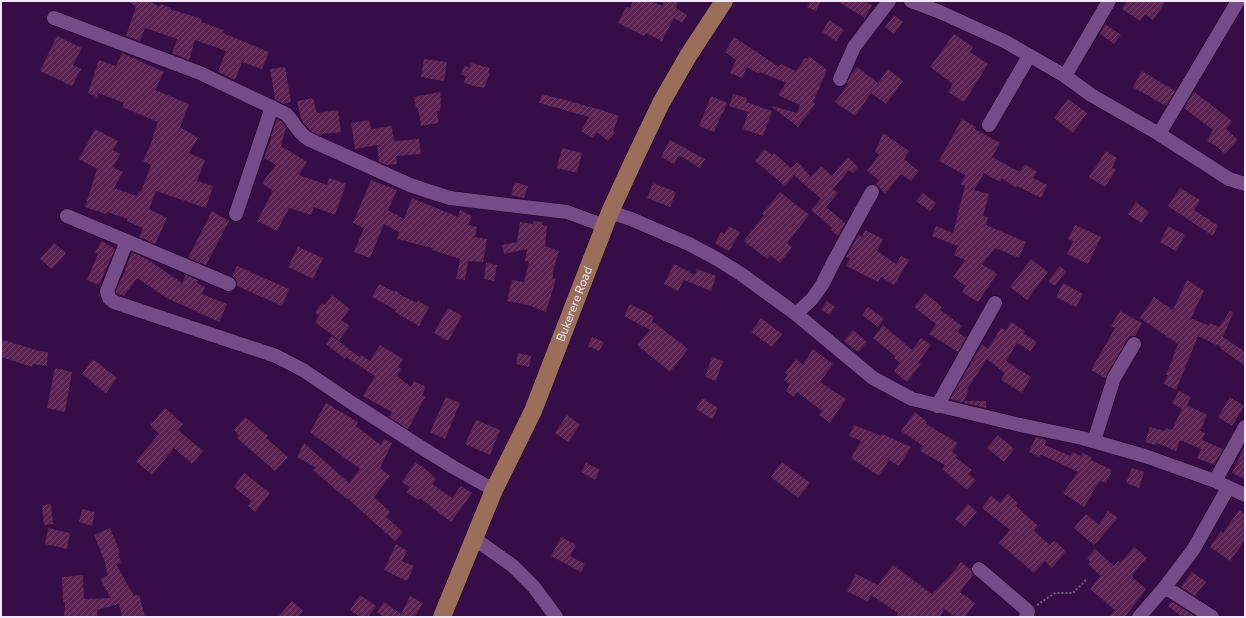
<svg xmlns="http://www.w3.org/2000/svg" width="1246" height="618" font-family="Commissioner,sans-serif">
<defs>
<pattern id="building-hatch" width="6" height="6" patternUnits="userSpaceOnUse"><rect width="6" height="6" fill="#5b2351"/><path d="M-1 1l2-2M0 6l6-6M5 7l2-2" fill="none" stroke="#73436b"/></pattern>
</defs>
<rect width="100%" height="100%" fill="#360d46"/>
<path fill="url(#building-hatch)" d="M128,1H150L159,7L160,4L171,8L170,9L202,19L201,22L224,30L223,33L269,52L262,69L242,62L235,80L218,72L226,51L195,40L189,60L172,53L177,39L145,28L140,41L126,36L136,7Z
M633,1H651L662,6L664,1H679L676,8L687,15L682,23L674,18L662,41L646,33L644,36L618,23L626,7L630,8Z
M810,1H821L816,11L807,7Z
M837,1H865L872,5L865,18Z
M1127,1H1166L1153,20L1145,14L1140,21L1122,9Z
M894,15L903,22L894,34L885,27Z
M829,20L844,30L836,41L822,32Z
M1105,24L1121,35L1114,44L1100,34Z
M954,34L973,47L970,52L988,64L964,102L948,92L953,84L930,67Z
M57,36L82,48L73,65L81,69L72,86L40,71Z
M734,37L779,67L781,64L796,71L805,58L808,59L809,56L827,70L813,102L815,104L798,127L772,107V106L797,113L800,105L778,95L786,83L760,72L759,74L747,67L742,78L730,73L736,60L725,52Z
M122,53L164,72L155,90L189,104L180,127L198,138L189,153L205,160L197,181L213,186L206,208L156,191L149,209L167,218L155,244L139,237L143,228L127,221L128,219L107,212L106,214L85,207L97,169L79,159L95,129L118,141L113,150L120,154L113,167L123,172L114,188L137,196L139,191L141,192L151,165L143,161L153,139L152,138L158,122L122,107L124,103L98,93L97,97L88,93L99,60L116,66Z
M424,59L447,62L444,81L421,77Z
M471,63L490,68L488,72L490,73L484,88L470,85H471L464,83L466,76L461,75L464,66L470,67Z
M285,67L291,102L284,104L275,99L270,69Z
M857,67L878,83L888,69L903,81L886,104L871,93L855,116L835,102L848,84H847L850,76Z
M1142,71L1175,91L1166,106L1133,87Z
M440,92L441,99L440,111H437L438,119V123L421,126L418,108H416L414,97Z
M1194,92L1232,121L1226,129L1238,140L1225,154L1216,146L1207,141L1213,130L1184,108Z
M542,94L598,109L619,116L613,131L615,133L608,141L597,132L593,138L581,131L589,117L539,103Z
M733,94L747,98L746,102L772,111L763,136L743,129L748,112L729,106Z
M711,96L727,103L723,113H722L714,132L699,126Z
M313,98L317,113L338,110L341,132L321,134L322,136L312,132L305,125L301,119L297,101Z
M1068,99L1087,113L1073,133L1054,118Z
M277,119L281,121L286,128L281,146L307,162L299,175L327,185L329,178L346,184L335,215L314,207L311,215L289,208L277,231L257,221L273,191L262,183L276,165L264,158L272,136H271Z
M962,119L976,127L975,129L1000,143L992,157L1020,172L1025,164L1037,172L1033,178L1047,185L1041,198L1017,186L1016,188L1002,178L1000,182L984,173L974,190L989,194L983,216L988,217L986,225L1026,242L1019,258L995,248L982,264L997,274L978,302L962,292L966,286L953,277L965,260L954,255L958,246L932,236L936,226L953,233L965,186L961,184L965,175L939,161Z
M369,120L371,129L392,126L394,141L419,139L421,154L396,156L397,164L387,165L379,162L377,145L355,149L351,123Z
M883,133L909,151L904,159L919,171L911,181L901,174L885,194L876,184L879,180L867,171L879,155L875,152Z
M670,140L705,159L700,168L679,155L674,164L661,157Z
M562,148L582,153L577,173L557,168Z
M764,149L772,155L774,153L791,168L798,162L811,177L821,166L832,176L848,157L858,167L853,173L849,170L833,189L838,193L826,207L845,223L838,236L831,230L832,228L811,210L821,199L794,175L785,186L755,161Z
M1106,151L1117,158L1112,167L1116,170L1105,187L1089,177Z
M371,180L397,190L388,210L404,219L412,198L458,217L460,210L472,216L468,225L477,227L475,237L487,239L483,262L468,261L465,280L456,279L460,259L432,250V248L397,239L399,232L384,224L370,258L354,252L364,228L353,223Z
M515,182L528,186L524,198L511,195Z
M653,183L676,192L670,207L647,198Z
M1180,188L1200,200L1194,210L1210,220V221L1218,225L1213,236L1168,206Z
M780,192L809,215L787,243L792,247L780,263L770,255L767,259L744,241L764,215L762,214Z
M923,193L936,203L930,211L916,201Z
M1136,202L1149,212L1141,223L1128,214Z
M212,211L229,221L206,265L188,258Z
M534,221L543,222L542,225L547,226L545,246L559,251L553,270L554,271L552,278L556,279L546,312L528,305L507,301L512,280L524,282L529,262L525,261L527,249L504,254L502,245L517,242L520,222L533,224Z
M1075,225L1101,237L1088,264L1067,254L1073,241L1068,239Z
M729,226L740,232L729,251L715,243L721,232L724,234Z
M1168,226L1185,235L1176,251L1160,242Z
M865,230L883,239L877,251L896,264L901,256L909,260L894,285L881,277L878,282L846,266L850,259L846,257L859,234L862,237Z
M102,241L115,249L99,285L87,280L98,254L95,252Z
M54,243L66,253L52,269L40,259Z
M298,247L323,258L313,279L288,267Z
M132,252L147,259L182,283L186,275L198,280L197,283L205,287L202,294L227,304L219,322L167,298L137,278L124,296L116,293V291L122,277L126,271L125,270Z
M1031,259L1048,272L1027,300L1010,287Z
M486,263L497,265L494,281L484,279Z
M674,264L695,275L697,269L716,276L711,291L684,280L678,291L664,284Z
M237,266L289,289L282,306L237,286L236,279L232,276Z
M1060,266L1066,271L1055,286L1048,281Z
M1187,280L1204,291L1191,318L1209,326L1210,323L1219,327L1230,311L1233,313L1223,337L1245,352V366L1220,348L1221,347L1198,336L1176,390L1164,384L1168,375H1166L1178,344L1140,318L1154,297L1173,310Z
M1063,283L1083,294L1076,307L1056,297Z
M379,284L394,292L395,290L401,295L417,303L418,301L429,307L419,326L395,312L396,310L372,297Z
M925,293L942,307L940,310L962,326L958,332L966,338L958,352L929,334L936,324L914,307Z
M332,295L350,309L341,320L350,326L339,340L315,322L319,316L315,312L322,303L325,305Z
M827,301L835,307L829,315L821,309Z
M630,304L646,312L654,317L652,321L688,349L670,372L637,345L650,330L624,316Z
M868,307L884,319L878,327L862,315Z
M448,308L462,316L448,341L434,333Z
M1120,311L1142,323L1135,336H1130L1127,340L1105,378L1091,370L1115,328L1111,326Z
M761,318L782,334L772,347L751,332Z
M1011,322L1025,331L1023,333L1037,342L1030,351L1017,343L1006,361L1031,377L1022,393L1001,380L1005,373L987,359L967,389L969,390L964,401H986V408L950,399L982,344L988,349L1001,328L1006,330Z
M883,325L912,350L921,338L931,345L918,363L921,364L907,382L894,371L900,363L894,358L895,356L873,338Z
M853,330L867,342L858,352L844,341Z
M332,336L359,357L361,355L370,361L380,345L403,359L398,367L401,369L397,376L411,387L414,381L426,387L422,395L425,397L408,429L389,417L392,412L363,396L375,376L346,357L345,359L326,344Z
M592,337L604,342L599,351L588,346Z
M3,340L39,351L48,352L47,366L33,364L32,367L1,357V346Z
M813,349L833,364L820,382L846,399L830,423L819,415L822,411L797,392L794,397L786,391L790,384L784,380L788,375L785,373L796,359L803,365Z
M518,353L531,356L529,367L516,364Z
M712,357L723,361L716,381L705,377Z
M93,359L117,378L106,393L82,374Z
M55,368L72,372L65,412L47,408Z
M1179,391L1191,397L1187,405L1207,415L1200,431L1205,433L1202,440L1223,449L1214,465L1197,458L1201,449L1180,440L1176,451L1157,443L1156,445L1145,442L1150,427L1165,431L1166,428L1172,430L1182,409L1172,403Z
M446,397L460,403L445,439L430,432Z
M1230,397L1244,406L1232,426L1218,417Z
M702,398L718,408L712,419L696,409Z
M326,403L358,422L356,426L381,445L384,439L392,443L380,468L390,476L374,497L390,512L386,517L403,532L395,541L347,498V499L313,470L315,467L297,457L304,443L349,483L360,469L310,432Z
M165,408L183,424L178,430L203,451L192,464L174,448L152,475L136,461L159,434L150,425Z
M915,412L927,422L926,424L958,443L952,452L957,455L955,457L972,470L968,474L976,480L967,490L942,469L945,465L920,451L923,446L901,431Z
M567,415L580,425L568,442L555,433Z
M245,417L268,436L266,438L288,457L275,471L237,438L239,435L234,430Z
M476,420L500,430L490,455L465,444Z
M854,425L881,436L882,434L911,447L899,466L889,460L879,476L851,458L861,441L849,436Z
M998,435L1014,449L1004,462L987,448Z
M1036,437L1046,440L1045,445L1070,456L1073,452L1081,456L1083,453L1092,458L1091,460L1112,470L1106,483L1100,481L1091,494L1092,495L1084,507L1063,493L1078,472L1040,454L1039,457L1029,452Z
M1245,445V479L1232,473Z
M416,462L429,472L436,479L432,484L452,498L461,486L472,493L451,522L420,498L418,500L406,492L410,487L402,482Z
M782,462L810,483L798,498L771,477Z
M586,463L600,470L595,480L581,472Z
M1132,468L1144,472L1139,488L1126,483Z
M244,473L270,493L255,512L248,506L251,501L234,487Z
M1007,494L1018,503L1016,506L1038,526L1034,531L1050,545L1054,541L1066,551L1052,568L1045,561L1034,573L999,543L1010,530L982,508L991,496L1000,503Z
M51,504L53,524L44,525L42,505Z
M968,504L977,512L965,527L955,519Z
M82,509L95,512L92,526L79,522Z
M1239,510L1245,514V540L1230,561L1210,547L1221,531L1223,533Z
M1108,511L1118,518L1094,545L1074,528L1086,514L1099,525Z
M48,528L70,533L67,549L45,544Z
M110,528L120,552L118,553L121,563L116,564L134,596L139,595L145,617H122L119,604L97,610L98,617H64L65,602H63L62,577L83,575L84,599L111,598L100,579L108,575L106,572L107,571L105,562L94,535Z
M561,537L576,545L570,556L585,564L581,572L551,556Z
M396,544L407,551L402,561L414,566L407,581L384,570Z
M1134,547L1147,558L1132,575L1133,576L1132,577L1146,589L1125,617H1109L1115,610L1090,589L1101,576L1088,564L1090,561L1087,558L1095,549L1114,566L1118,561L1120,563Z
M961,562L971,570L973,575L960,592L975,603L965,617H955L944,609L940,617H897L898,613L871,595L868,602L847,591L856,574L878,585L893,565L932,594L950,576Z
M1192,572L1206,582L1195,596L1181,587Z
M360,595L376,606L368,617H360L350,610Z
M410,596L423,603L415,617H383L377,612L384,602L401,614Z
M292,601L303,611L298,617H278Z
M1171,601L1196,617H1182L1168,606Z"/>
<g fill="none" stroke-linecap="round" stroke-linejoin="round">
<g stroke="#1a0025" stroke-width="15">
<path id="minor" d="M911,1L940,12L1006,42L1065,76L1091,95L1159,134L1229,179L1245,184
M54,18L200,73L286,114C294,122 298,133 308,139L410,185L428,191L450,198L567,212L605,226
M1065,76L1109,1
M840,79L854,47L889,1
M989,125L1029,56
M1159,134L1238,1
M610,212L631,219L689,244L717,259L741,274L796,314L873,378L912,399L1016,424L1082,438L1145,456L1215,481L1245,495
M236,214L272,107
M67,216L229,284
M127,241L107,291L109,298L114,302L276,356L303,370L355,405L419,446L453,467L494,490
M796,314L812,299L822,285L834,261L872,192
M937,406L995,303
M1094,441L1114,378L1134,344
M1215,481L1245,427
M475,539L513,566L534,587L556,617
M979,569L1028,611L1026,617
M1165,587L1212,617
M1139,617L1165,587L1193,550L1228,488"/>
</g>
<g stroke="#1a0025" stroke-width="19">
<g id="major">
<path id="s1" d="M442,617L494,490L533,411L610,212L632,164L661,103L688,56L724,1"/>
</g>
</g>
<path stroke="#7b5c88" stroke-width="2" stroke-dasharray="2 2" stroke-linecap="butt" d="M1037,605L1055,593H1073L1087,579"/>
<use href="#minor" stroke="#764c88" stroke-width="14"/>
<use href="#major" stroke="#9b6e5a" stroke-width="18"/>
</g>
<g text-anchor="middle" stroke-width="4" stroke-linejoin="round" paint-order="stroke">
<g font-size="12" fill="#f4e6fa" stroke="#2c023b">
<text dy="4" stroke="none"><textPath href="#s1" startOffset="340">Bukerere Road</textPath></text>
</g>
</g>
<rect width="1246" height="618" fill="none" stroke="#f4e6fa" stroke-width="4"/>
</svg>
